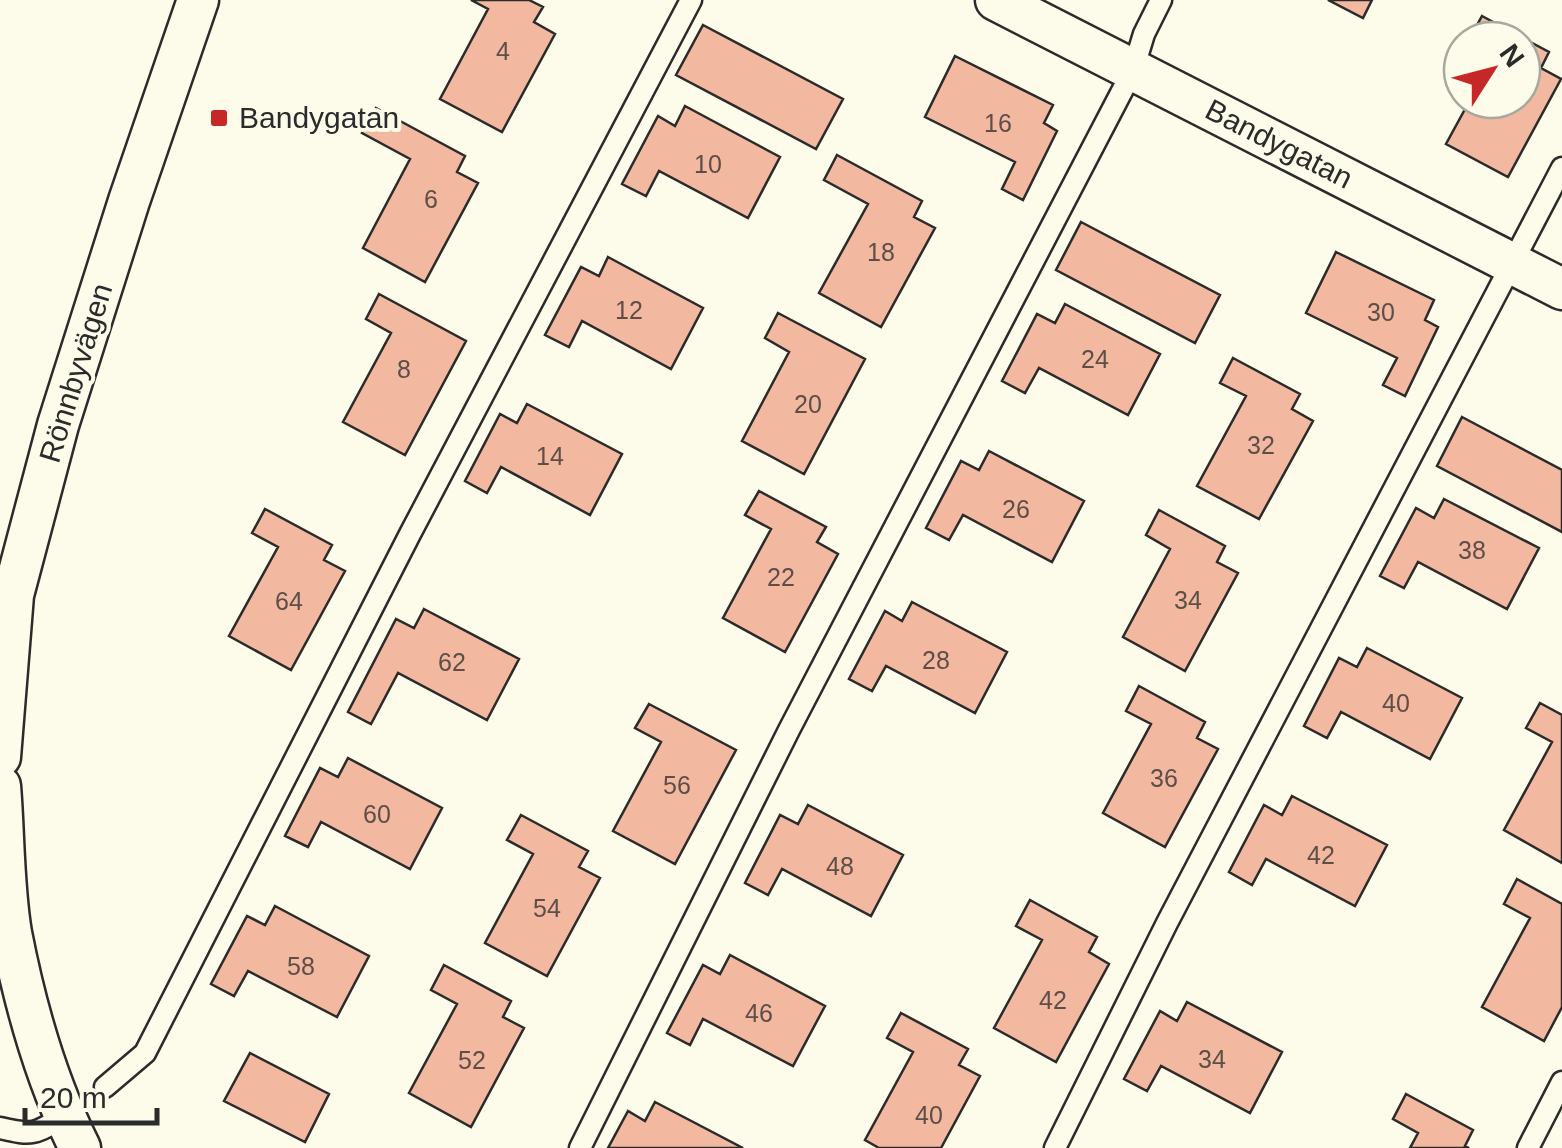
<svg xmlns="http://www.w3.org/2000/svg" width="1562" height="1148" font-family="Helvetica,sans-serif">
<rect width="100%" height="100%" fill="#fdfbea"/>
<path fill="#f2b8a0" stroke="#2b2b2b" stroke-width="2.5" d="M471,0H529L543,7L534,22L555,34L502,132L440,99L488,9Z
M1328,0H1372L1363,18Z
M1482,16L1549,52L1541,68L1561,79L1508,177L1446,144L1470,100H1522V40H1469Z
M703,25L843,99L816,149L676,75Z
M955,56L1053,105L1044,123L1057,131L1023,200L1002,189L1015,162L925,117Z
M685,106L780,157L748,218L659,171L646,196L622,184L658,116L675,126Z
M376,108L465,156L457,172L478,183L425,282L363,248L410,159L362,133Z
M837,155L922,201L914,217L935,228L881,327L819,293L868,204L824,180Z
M1081,222L1220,295L1195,343L1056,270Z
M1336,252L1434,300L1425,320L1438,327L1405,396L1383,385L1397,358L1306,313Z
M608,257L703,308L671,369L582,321L569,347L545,335L581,267L599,276Z
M379,294L466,341L405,455L343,422L391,333L366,319Z
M1065,304L1160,354L1128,415L1039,368L1025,393L1002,381L1037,314L1055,323Z
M778,313L865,359L804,474L742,441L789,352L765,338Z
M1233,358L1300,394L1292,409L1313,421L1259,519L1197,486L1246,396L1220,383Z
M527,404L622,454L590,515L501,467L487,493L465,481L500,414L517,423Z
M1462,417L1562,470V532L1437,466Z
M989,451L1084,501L1052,562L963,515L949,540L926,528L961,461L979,470Z
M759,491L826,527L817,542L838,554L785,652L723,618L771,529L745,515Z
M1444,499L1539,548L1507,609L1418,562L1404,588L1380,576L1416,508L1434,518Z
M265,509L332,545L324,560L345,571L291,670L229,636L278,547L252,533Z
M1159,510L1225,546L1217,562L1238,573L1185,671L1123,637L1170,549L1146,535Z
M912,602L1007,652L975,713L886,666L872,691L849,679L885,611L902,621Z
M424,609L519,659L487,720L398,673L371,724L348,712L396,619L414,628Z
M1367,648L1462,698L1430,759L1341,712L1327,738L1304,726L1339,658L1357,667Z
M1139,686L1205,722L1197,738L1218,749L1165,847L1103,813L1151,724L1126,711Z
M1540,703L1562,715V863L1504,830L1552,742L1526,728Z
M649,704L736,750L675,864L613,831L661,742L635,728Z
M348,758L442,808L410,869L321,822L308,847L285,836L320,768L338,777Z
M1292,796L1387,845L1355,906L1266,859L1252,885L1229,872L1264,805L1282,815Z
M808,805L903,855L871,916L782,869L768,895L745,883L780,815L798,824Z
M521,815L588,851L579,867L600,878L547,976L485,943L533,854L507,840Z
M1517,879L1562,904V1007L1544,1041L1482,1007L1530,918L1504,904Z
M1030,900L1097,937L1089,952L1109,964L1056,1062L994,1028L1042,940L1016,926Z
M275,906L369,956L337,1017L248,971L234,996L211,984L247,916L265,925Z
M730,955L825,1006L793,1066L703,1019L690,1045L667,1033L703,965L720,974Z
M444,965L511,1001L503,1017L524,1028L471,1127L409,1093L457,1004L431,990Z
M1187,1002L1282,1052L1250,1113L1161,1066L1147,1091L1124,1079L1160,1011L1177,1021Z
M901,1013L968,1049L959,1065L980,1076L941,1148H879L865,1140L913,1052L887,1038Z
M250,1053L329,1094L305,1142L224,1101Z
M1406,1094L1473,1130L1465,1146L1469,1148H1410L1418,1133L1393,1119Z
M655,1102L743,1148H608L628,1111L645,1121Z"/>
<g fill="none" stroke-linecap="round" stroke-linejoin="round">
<g stroke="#2b2b2b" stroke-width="25">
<path id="service" d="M105,1087L145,1053L410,534L691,0
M0,1128C33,1136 36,1134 64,1116
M580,1148L789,730L1133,70L1144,34L1161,0
M1055,1148L1167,923L1562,168
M1528,1148L1562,1082"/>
</g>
<g stroke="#2b2b2b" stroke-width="45">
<path id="minor" d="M996,0L1562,289
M0,757L13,595L58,425L129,201L198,0
M0,786C4,834 3,886 11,933C25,1005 47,1083 80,1148"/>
</g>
<use href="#service" stroke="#fdfbea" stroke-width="20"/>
<use href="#minor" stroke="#fdfbea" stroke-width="40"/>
</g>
<rect fill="#c62828" stroke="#fdfbea" stroke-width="4" x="209" y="108" width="20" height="20" rx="5"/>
<g text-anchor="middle" stroke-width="8" stroke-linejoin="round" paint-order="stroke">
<g font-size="25" fill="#5d4e48">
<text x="503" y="60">4</text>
<text x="998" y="132">16</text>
<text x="708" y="173">10</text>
<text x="431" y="208">6</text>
<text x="881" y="261">18</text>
<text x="629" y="319">12</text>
<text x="1381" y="321">30</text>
<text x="1095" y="368">24</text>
<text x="404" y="378">8</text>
<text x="808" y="413">20</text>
<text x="1261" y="454">32</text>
<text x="550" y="465">14</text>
<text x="1016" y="518">26</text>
<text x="1472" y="559">38</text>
<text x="781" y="586">22</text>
<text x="1188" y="609">34</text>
<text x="289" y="610">64</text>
<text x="936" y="669">28</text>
<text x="452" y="671">62</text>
<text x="1396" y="712">40</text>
<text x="1164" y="787">36</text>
<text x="677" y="794">56</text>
<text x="377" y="823">60</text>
<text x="1321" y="864">42</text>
<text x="840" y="875">48</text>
<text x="547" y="917">54</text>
<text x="301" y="975">58</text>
<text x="1053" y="1009">42</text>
<text x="759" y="1022">46</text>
<text x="1212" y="1068">34</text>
<text x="472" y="1069">52</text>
<text x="929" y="1124">40</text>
</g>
<g font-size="30" fill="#2b2b2b" stroke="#fdfbea" text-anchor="start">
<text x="239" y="128">Bandygatan</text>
</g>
<g font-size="30" fill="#2b2b2b" stroke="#fdfbea">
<text transform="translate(1279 144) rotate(27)" y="10">Bandygatan</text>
<text transform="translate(76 373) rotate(-73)" y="10">Rönnbyvägen</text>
</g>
</g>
<g transform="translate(1492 70) rotate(54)"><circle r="48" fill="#fdfbea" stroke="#a9a89e" stroke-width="2.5"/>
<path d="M0-8L18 38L0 25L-18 38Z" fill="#c62828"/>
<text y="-15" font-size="28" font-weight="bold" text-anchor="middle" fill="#2b2b2b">N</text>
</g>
<path d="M25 1108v15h132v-15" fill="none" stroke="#2b2b2b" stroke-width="5"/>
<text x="40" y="1108" font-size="30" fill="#2b2b2b" stroke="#fdfbea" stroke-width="8" paint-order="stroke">20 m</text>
</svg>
